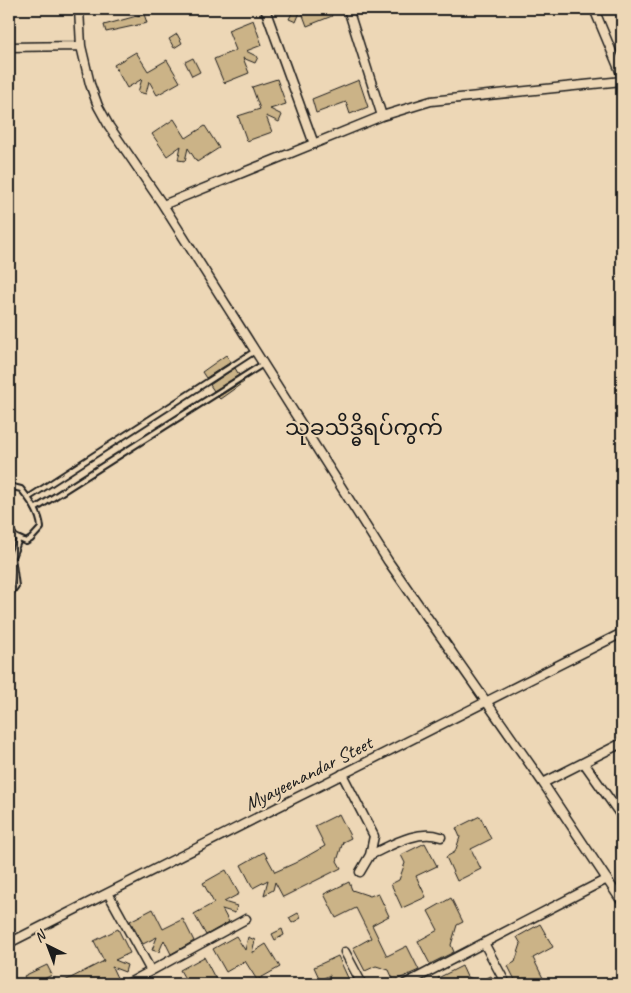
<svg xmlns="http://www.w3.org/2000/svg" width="631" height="993" font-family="Caveat,'Noto Sans Myanmar',sans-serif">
<rect width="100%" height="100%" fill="#edd7b6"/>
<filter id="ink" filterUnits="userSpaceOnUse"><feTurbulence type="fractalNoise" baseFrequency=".02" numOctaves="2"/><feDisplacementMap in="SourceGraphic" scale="10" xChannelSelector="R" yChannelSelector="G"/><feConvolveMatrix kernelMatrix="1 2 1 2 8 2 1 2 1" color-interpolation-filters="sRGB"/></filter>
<g filter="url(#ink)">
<path fill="#cbb387" stroke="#1c1c1c" d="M294,9H329L332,16L307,26L301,10L296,22L289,19Z
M144,14L147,23L106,32L104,25Z
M253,20L262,45L246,51L258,57L255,63L243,58L249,73L224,83L214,59L236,50L228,30Z
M177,34L182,43L174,48L169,39Z
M136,52L148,71L167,60L180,82L157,95L149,81L146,94L138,92L142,79L127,88L114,65Z
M193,58L200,72L192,76L185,62Z
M277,79L286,104L270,109L282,115L279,122L266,116L272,132L247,141L238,116L260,109L252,87Z
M359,80L368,107L350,114L346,102L316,113L312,99Z
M174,119L186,138L205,126L219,148L197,162L188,148L185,161L178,160L181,146L167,156L152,134Z
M226,355L231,362L206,378L202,372Z
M235,368L239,375L214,391L210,385Z
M243,381L244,382L220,399L218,397Z
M339,814L351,838L343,842L337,861L341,868L283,897L275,882L273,890L264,895L268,880L253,888L241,865L264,852L275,872L295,863L325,846L315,826Z
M480,816L491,839L471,849L481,869L457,881L446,857L455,852L460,837L456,828Z
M425,843L437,866L416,876L426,897L402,908L391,884L399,880L405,863L401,855Z
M226,870L239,894L224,902L237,906L235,913L222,909L229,922L206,935L194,914L214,903L203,883Z
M349,882L352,890L370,896L378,893L389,916L372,925L387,956L407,946L419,970L394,981L389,970L376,966L365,971L353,948L371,938L356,908L336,918L324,894Z
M451,898L463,922L457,925L451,945L454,952L430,964L418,941L438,930L428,911Z
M153,909L163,929L183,919L194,941L171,954L164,940L159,952L152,950L157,937L143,944L130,921Z
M298,913L301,918L292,923L289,918Z
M540,924L553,947L533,958L543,978L530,984H517L508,966L515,962L521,944L517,937Z
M118,929L130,953L115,960L127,965L125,972L112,967L119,982L116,984H59L104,961L94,941Z
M282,929L284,935L275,940L272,934Z
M236,936L245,950L248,937L255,940L252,953L266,944L280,967L257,980L245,961L226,972L213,949Z
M338,956L349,980L339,984H327L330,975L320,980L314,967Z
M204,957L216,980L208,984H188L180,970Z
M47,965L52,975L34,984H28L24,976Z
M462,966L467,977L480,981L491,976L495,984H441L438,978Z"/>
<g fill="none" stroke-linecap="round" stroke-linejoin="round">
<g stroke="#1c1c1c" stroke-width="8">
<path id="service" d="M9,486L21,489C30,500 40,513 41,528L31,539L26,542L15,537L9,528
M28,498L255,351
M35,509L263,364
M9,595L16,586L12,557L19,539"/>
</g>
<g stroke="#1c1c1c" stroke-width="11">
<path id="minor" d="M79,9L81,46L90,84L98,106L109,126L163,205L388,561L543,783L622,902
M265,9L314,144
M348,9L382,116
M594,9L622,76
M9,47L81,46
M163,205L382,116L431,101L622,81
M584,763L622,817
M342,774L374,836L370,855L360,872
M543,783L622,743
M370,855C392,845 417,829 441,837
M108,893L151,971
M9,943L622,633
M484,943L506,984
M345,952L362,984
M127,984L246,919
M405,984L607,879"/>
</g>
<use href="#service" stroke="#edd7b6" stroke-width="4"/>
<use href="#minor" stroke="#edd7b6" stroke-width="8"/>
</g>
</g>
<g text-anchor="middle" stroke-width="4.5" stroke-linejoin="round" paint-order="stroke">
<g font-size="20" fill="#1c1c1c" stroke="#edd7b6">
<text transform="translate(308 773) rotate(-27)" y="7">Myayeenandar Steet</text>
</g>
<g font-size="22" fill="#1c1c1c" stroke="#edd7b6">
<text x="364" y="435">သုခသိဒ္ဓိရပ်ကွက်</text>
</g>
</g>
<rect width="631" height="993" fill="none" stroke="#edd7b6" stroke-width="30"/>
<rect x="15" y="15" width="601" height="963" fill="none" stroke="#1c1c1c" stroke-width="2" filter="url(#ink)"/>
<g transform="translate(48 946) rotate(318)" stroke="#edd7b6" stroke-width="4" paint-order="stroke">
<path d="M0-4L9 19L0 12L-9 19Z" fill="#1c1c1c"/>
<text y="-8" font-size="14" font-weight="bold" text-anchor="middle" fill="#1c1c1c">N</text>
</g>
</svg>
